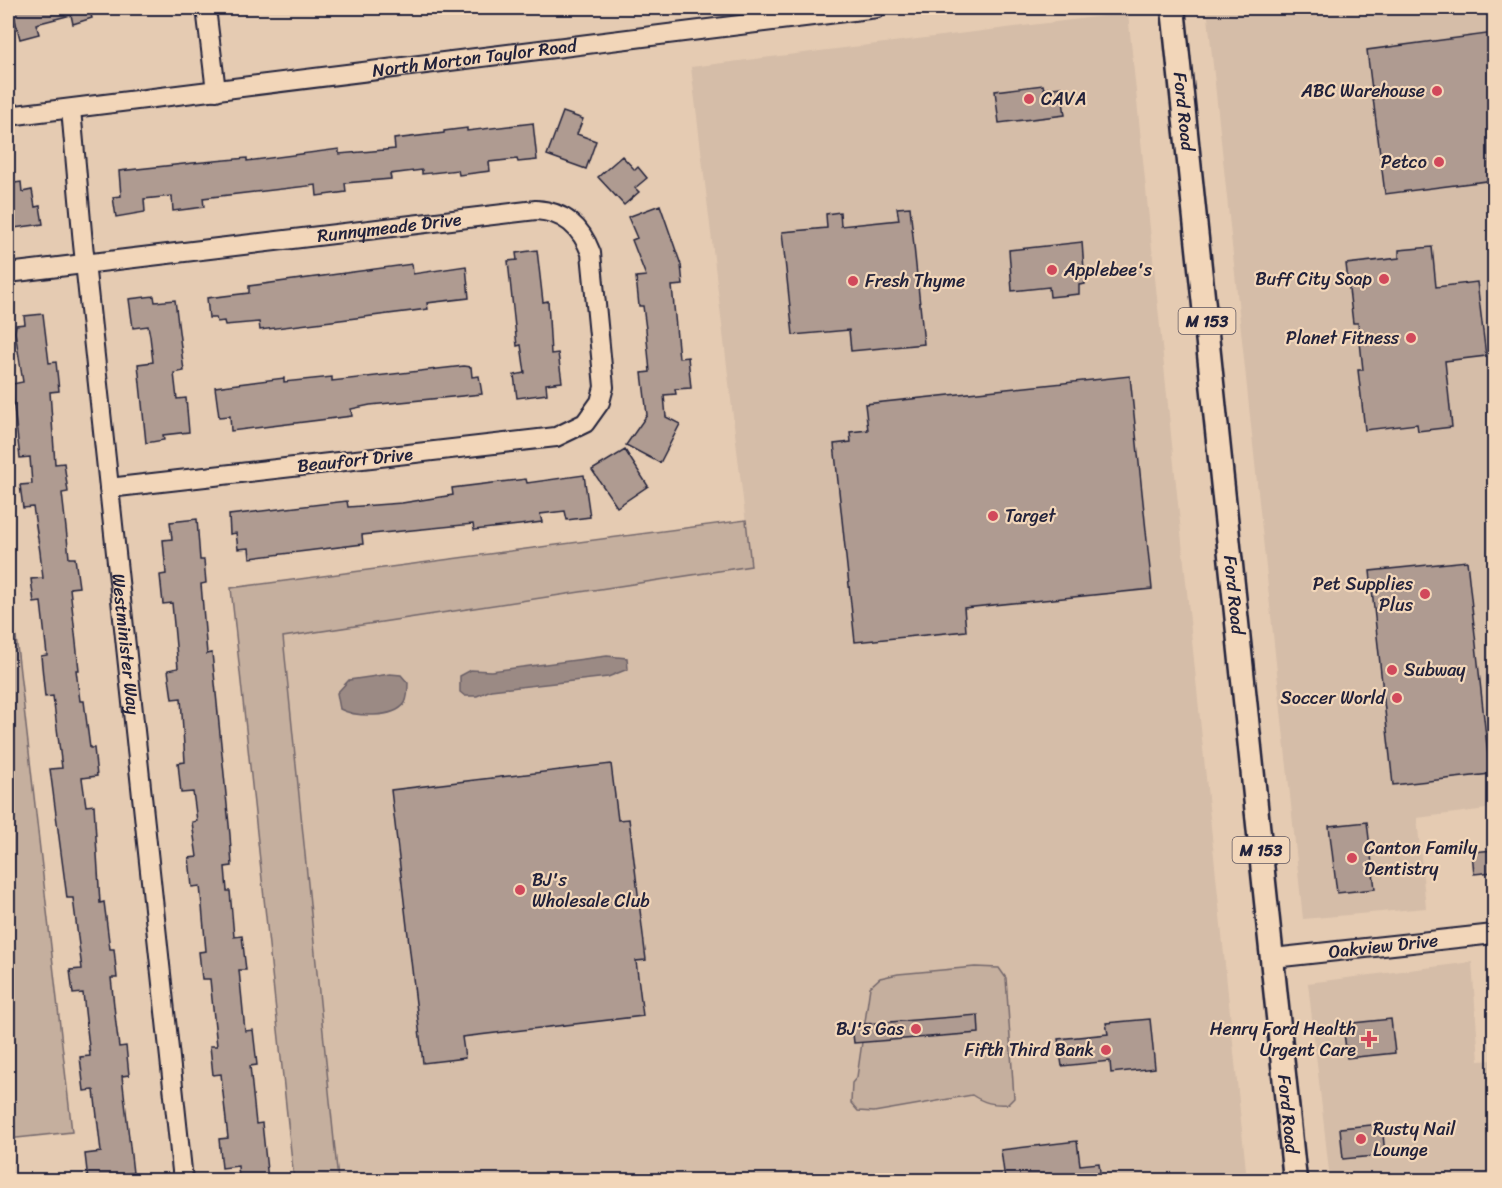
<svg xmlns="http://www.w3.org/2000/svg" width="1502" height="1188" font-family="Sriracha,sans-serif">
<rect width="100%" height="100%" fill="#e5cbb2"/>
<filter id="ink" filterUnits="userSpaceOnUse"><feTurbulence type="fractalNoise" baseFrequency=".0167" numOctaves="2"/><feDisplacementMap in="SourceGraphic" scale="12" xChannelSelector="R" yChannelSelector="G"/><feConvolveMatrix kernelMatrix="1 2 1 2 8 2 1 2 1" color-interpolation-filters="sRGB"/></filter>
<g filter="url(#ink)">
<path fill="#d5bda8" d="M1207,8H1494V808L1417,818L1426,908L1303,919Z
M1128,13L1247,1180H338L282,637L751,566L691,67Z
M1472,962L1479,1061L1494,1060V1180H1330L1308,983Z"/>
<path fill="#c5af9e" stroke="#74686c" stroke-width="1.5" d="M746,520L751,566L283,637L338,1180H294L231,588Z
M8,602H12L72,1132L8,1139Z
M975,967L999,968L1006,978L1014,1098L1008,1104C993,1105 984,1103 972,1095L874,1112L858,1111L851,1103L852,1083L857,1077L870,987L880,978L898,974Z"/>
<path fill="#9b8a84" stroke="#6b6067" stroke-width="1.5" d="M607,656L627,658L628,669L608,677L491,690L477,696H465L460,692V676L471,670L491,671Z
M390,674L401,675L408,683C408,690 408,697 405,703C394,719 355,717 340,709L337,693L349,680Z"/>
<path fill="#af9b91" stroke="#22223b" stroke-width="1.5" d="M12,8H89L92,18L73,24L71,15L36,24L39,34L20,39Z
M1494,33V180L1385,194L1367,50Z
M1043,85L1044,89L1061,87L1065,115L999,123L995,91Z
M563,112L583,119L577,134L596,141L586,169L547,155Z
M533,123L537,160L518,162L517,159L489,162L490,171L459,175L458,170L422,174V170L390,174L391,179L345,183L346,192L317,196L316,185L203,198L204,207L173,211L172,196L144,199L145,212L116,217L113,197L121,196L119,171L193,163L247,158V161L339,149V154L395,149L394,139L444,133V131L467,128V131Z
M622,156L635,170L638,167L647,178L635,188L639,192L624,205L598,177Z
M21,182L22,192L32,190L35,207L40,206L43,224L14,228L12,213H8V184Z
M660,205L681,265L683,285L672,286L679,358L688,357L691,388L675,389L676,394L664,395L666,417L680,424L660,463L626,445L647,415L642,373L650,372L646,329L643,306H639L636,277L646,276L632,240L637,238L628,217Z
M910,207L924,344L851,351L849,330L793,335L782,232L827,228L826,214L840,212L841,226L899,220L897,208Z
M1082,242L1085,284L1079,285V294L1050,297L1049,287L1012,291L1009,250Z
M1432,247L1436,287L1477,282L1486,356L1445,361L1452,427L1418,431L1417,424L1365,430L1358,370H1363L1358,323H1353L1346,264L1399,258V250Z
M537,250L543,302L548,301L551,354L558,353L562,382L546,384L547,394L517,398L514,375L525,373L521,345L517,346L508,261L517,260L516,253Z
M412,264L413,274L466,266L469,298L427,303L428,309L260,330L259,322L225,325L224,321L217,322L216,318H209L207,298L249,293V286Z
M154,296L155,302L175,300L184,371L174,373L177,399L186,398L189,432L163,435L164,440L146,443L138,364L153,362L150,336L148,326L133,328L129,299Z
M43,314L49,363L56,362L59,391L50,392L55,464L64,463L68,492L62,493L67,537L69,558H75L79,587L70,588L79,670H76L80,701H84L90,748H94L97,776L82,778L86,806L94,805L100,903L104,902L110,949H114L117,978H111L116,1024L119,1047L126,1046L129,1075L122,1076L133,1173L118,1175L119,1180H88L85,1154L101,1152L94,1090L84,1091L80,1057L90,1056L83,993L73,994L70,970L82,969L73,898H67L50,769L62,768L53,696L45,697L41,656L47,655L41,602L34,603L31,579L43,578L40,552L33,507L23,508L20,485L32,484L30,457L20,458L14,407L12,384L23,382L15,332L16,325L25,324L24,316Z
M464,366L471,367L472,377L479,376L482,394L370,405L351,409L352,416L231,431L230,416L219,417L215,387L284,378V382L332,377V381Z
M1130,376L1152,589L964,608L966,631L855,642L834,444L851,442L850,432L868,430L865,404Z
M625,450L648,486L617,507L592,470Z
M584,475L590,517L567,520L565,511L540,514L542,522L519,525L474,530L473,524L362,535L363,544L250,558L249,548L238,549L236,533L230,534L229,515L347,501L348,507L402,503L453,495L452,488L526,479L527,483Z
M197,519L200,560H204L206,583L201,584L207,654L212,653L230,835L232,866L225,867L227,891H230L234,937L242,936L246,970H239L245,1031L253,1030L257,1065L250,1066L256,1124L262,1123L268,1180H239L238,1166L222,1168L219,1139L228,1138L223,1093L221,1074L213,1075L210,1046H217L212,999L210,979H202L199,952L206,951L202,906L200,886L192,887L189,858L197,857L192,822L197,821L193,792L181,793L178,763L185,762L181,698L172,699L168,670L178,668L172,603L163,604L160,575L166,574L163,540L172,539L170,522Z
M1467,561L1490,774L1393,785L1370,571Z
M611,764L618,820L629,819L646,960L636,961L643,1016L462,1037L465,1058L423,1063L391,790Z
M1367,822L1375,889L1337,893L1329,826Z
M1494,850V872L1474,874L1472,852Z
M978,1015L979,1033L854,1043L852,1025Z
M1150,1019L1155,1068L1111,1073L1110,1061L1062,1066L1058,1039L1108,1034L1106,1023Z
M1391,1019L1395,1053L1347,1058L1343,1024Z
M1382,1124L1385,1155L1343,1159L1340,1128Z
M1077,1141L1080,1165L1099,1163L1101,1180H1005L1001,1150Z"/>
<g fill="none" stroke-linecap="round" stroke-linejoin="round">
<g stroke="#22223b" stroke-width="22">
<g id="minor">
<path d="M206,8L216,91"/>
<path id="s1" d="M71,109L83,244L183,1180"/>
<path id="s2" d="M8,116L877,8"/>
<path id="s3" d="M8,273L536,210C565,212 581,227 591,253L604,387L600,402L585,423L556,437L109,488"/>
<path id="s4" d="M1273,958L1494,934"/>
</g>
</g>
<g stroke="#22223b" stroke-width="27">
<g id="major">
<path id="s5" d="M1173,8L1295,1180"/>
</g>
</g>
<use href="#minor" stroke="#f2d6b9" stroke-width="18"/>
<use href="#major" stroke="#f2d6b9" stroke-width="22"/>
</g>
</g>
<g fill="#d1495b" stroke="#f2d6b9" stroke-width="2">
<circle cx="1437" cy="91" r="6"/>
<circle cx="1029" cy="99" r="6"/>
<circle cx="1439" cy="162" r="6"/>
<circle cx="1052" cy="270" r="6"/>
<circle cx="1384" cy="279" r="6"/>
<circle cx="853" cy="281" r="6"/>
<circle cx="1411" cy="338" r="6"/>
<circle cx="993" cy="516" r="6"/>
<circle cx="1425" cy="594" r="6"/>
<circle cx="1392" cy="670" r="6"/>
<circle cx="1397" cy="698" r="6"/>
<circle cx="1352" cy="858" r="6"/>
<circle cx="520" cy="890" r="6"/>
<circle cx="916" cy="1029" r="6"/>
<path d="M1366 1030h6v6h6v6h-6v6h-6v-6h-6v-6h6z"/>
<circle cx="1106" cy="1050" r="6"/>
<circle cx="1361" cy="1139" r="6"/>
</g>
<g text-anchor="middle" stroke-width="4.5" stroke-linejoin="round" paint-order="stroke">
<g fill="#f2d6b9" stroke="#605861" stroke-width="1.5">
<rect x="1178.5" y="308" width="57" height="26" rx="4.5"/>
<rect x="1232.5" y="837" width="57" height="26" rx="4.5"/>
</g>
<g font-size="16" font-weight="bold" fill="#22223b">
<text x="1207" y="327">M 153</text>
<text x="1261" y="856">M 153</text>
</g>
<g font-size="18" fill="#22223b" stroke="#f2d6b9">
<text dy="6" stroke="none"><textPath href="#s2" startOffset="470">North Morton Taylor Road</textPath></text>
<text dy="6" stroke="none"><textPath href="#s5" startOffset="104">Ford Road</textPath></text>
<text dy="6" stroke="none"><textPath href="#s3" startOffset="384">Runnymeade Drive</textPath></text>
<text transform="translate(355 460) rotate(-6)" y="6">Beaufort Drive</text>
<text dy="6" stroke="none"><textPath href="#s5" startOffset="590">Ford Road</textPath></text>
<text dy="6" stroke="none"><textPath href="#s1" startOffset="538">Westminister Way</textPath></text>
<text dy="6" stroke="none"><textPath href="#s4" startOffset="111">Oakview Drive</textPath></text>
<text dy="6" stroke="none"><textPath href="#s5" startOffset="1112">Ford Road</textPath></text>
</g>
<g font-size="18" fill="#22223b" stroke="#f2d6b9" text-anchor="end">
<text x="1425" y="97">ABC Warehouse</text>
<text x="1041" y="105" text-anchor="start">CAVA</text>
<text x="1427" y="168">Petco</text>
<text x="1064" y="276" text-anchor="start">Applebee's</text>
<text x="1372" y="285">Buff City Soap</text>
<text x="865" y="287" text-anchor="start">Fresh Thyme</text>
<text x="1399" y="344">Planet Fitness</text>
<text x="1005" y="522" text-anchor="start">Target</text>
<text x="1413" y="590">Pet Supplies<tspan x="1413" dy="21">Plus</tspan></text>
<text x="1404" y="676" text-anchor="start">Subway</text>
<text x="1385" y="704">Soccer World</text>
<text x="1364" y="854" text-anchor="start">Canton Family<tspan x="1364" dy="21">Dentistry</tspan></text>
<text x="532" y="886" text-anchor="start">BJ's<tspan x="532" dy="21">Wholesale Club</tspan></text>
<text x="904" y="1035">BJ's Gas</text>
<text x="1356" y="1035">Henry Ford Health<tspan x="1356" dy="21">Urgent Care</tspan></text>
<text x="1094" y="1056">Fifth Third Bank</text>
<text x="1373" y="1135" text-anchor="start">Rusty Nail<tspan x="1373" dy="21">Lounge</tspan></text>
</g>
</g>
<rect width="1502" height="1188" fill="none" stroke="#f2d6b9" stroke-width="30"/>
<rect x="15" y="15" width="1472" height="1158" fill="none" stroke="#22223b" stroke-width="2" filter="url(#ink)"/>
</svg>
